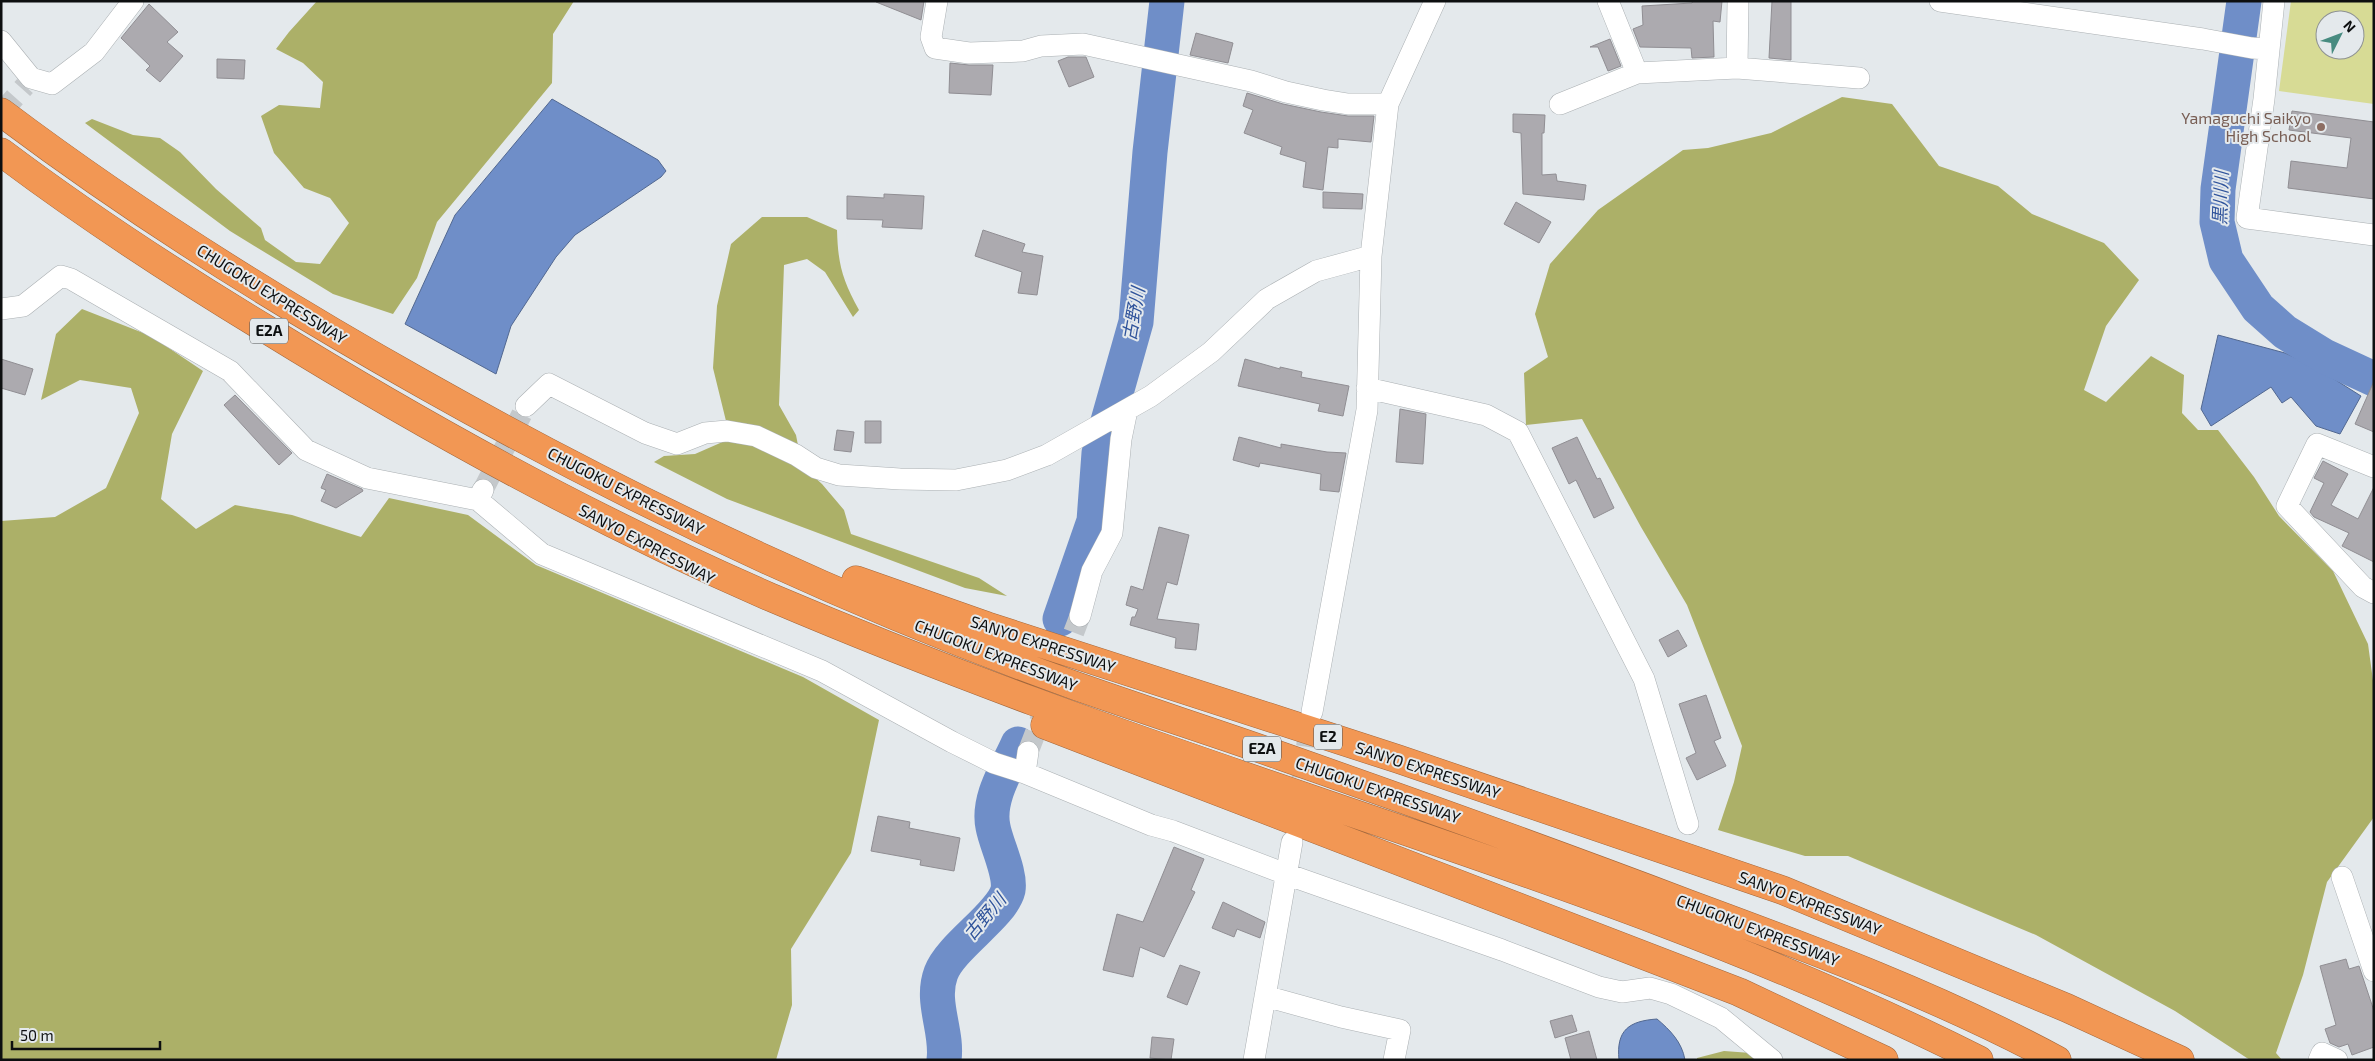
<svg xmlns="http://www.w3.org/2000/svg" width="2375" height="1061" font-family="'Exo 2','Noto Sans JP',sans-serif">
<rect width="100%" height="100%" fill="#e4e9ec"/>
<path fill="#d7db95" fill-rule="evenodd" d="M2291,1H2374V104L2279,91ZM2325,20H2355V50H2325Z"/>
<path fill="#acb068" d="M317,1H574L553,34L552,83L437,222L417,278L393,314L333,294L230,231L85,123L92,119L133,135L160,138L180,152L216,189L261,228L265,240L296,262L320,264L349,223L330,198L304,188L274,153L261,116L279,105L320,108L323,82L303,63L276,49L289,32Z
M1842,97L1892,104L1939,166L1998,186L2032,214L2104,243L2139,280L2106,326L2084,390L2106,402L2151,356L2184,375L2182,413L2198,430H2218L2254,477L2279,516L2333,571L2368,644L2374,688V817L2327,882L2303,975L2276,1053L2282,1060H2250L2175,1011L2036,935L1848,856H1805L1718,830L1734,782L1742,746L1687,605L1641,527L1582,419L1526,425L1524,373L1548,357L1535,314L1550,264L1598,210L1683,150L1708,148L1771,133Z
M762,217H807L837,230C838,264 842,279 859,310L853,317L825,272L807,259L784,265L779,405L796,435L802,466L822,484L844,510L851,534L979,578L1007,596L965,588L727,499L654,462L664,456L695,454L727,440L726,421L713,368L717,306L731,244Z
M82,309L151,336L203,371L172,434L161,499L196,529L235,505L292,515L361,537L389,498L468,515L536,565L803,677L879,720L851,853L791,949L792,1005L776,1060H1V521L55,517L106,488L139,413L131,388L80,380L41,400L56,334Z
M1724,1051L1751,1053L1758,1060H1697V1058Z"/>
<path fill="#6f8ec8" stroke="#526891" d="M552,99L658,160L666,171L661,177L575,235L556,257L511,326L496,374L405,324L455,215Z
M2218,335L2285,353L2315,367L2361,396L2340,434L2316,426L2291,397L2282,403L2271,387L2211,426L2201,409Z
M1657,1019C1670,1030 1682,1042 1685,1060H1619C1616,1030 1629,1021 1657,1019Z"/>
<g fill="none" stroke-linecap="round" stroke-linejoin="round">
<path stroke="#6f8ec8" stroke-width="35" d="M2244,1L2218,189L2217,222L2226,260L2258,308L2285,332L2324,356L2374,379
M1060,619L1094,521L1099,453L1136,322L1150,152L1167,1
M944,1060C948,1031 930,1002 941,973C951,946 1002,915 1008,890C1011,873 996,844 993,827C987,799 1007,769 1018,744"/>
</g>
<path fill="#acaaaf" stroke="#908e93" d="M876,1H924L921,20L876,2Z
M1693,1H1722L1720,22L1713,21L1714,57L1692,58L1691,48L1640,47L1633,29L1643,25L1642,6L1692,3Z
M1772,1H1791V60L1769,58Z
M149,4L178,32L167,42L183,56L160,82L146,70L150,66L121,38Z
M1196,33L1233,43L1228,63L1190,55Z
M1610,39L1621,66L1608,71L1598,47H1590Z
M1068,57H1086L1094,77L1069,87L1058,61Z
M217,59L245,60L244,79L217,78Z
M950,63L969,65H993L991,95L949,93Z
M1247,93L1283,104L1321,112L1348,116H1374L1371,142L1338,139V148L1328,147L1323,190L1303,187L1306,162L1280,154L1282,147L1244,133L1253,110L1243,106Z
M2292,111L2374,122V199L2288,188L2291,161L2347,168L2351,138L2289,130Z
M1513,114L1545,115L1544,133H1542V175L1556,174L1557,181L1586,185L1584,200L1523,194L1521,133L1513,132Z
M1323,192L1363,194L1362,209L1323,208Z
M884,194L924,196L922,229L882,227L883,220L847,219V196L884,198Z
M1516,202L1551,222L1539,243L1504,224Z
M983,230L1025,244L1022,252L1043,256L1037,295L1018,293L1022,272L975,256Z
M1,359L33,369L25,395L1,388Z
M1245,359L1280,369V367L1302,372L1301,377L1349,386L1343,416L1318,411L1320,404L1238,386Z
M2374,381V432L2355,424Z
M235,395L292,453L279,465L224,405Z
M1400,409L1426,414L1423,464L1396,462Z
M865,421H881V443H865Z
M837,430L854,432L851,452L834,450Z
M1239,437L1281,448V444L1327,452L1346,453L1339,492L1320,490L1321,474L1260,463L1259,467L1233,460Z
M1577,437L1597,479L1600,478L1614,508L1594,518L1576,480L1569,484L1552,448Z
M2323,461L2348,474L2331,505L2358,519L2374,487V562L2342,546L2349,533L2314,517L2310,512L2324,483L2314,478Z
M327,474L362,489L363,491L336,508L321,501L326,490L321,488Z
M1159,527L1189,535L1177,585L1167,582L1157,619L1199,624L1196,650L1175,648L1176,638L1130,625L1132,617H1135L1138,609L1126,605L1131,586L1143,590Z
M1678,630L1687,646L1668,657L1659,640Z
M1706,695L1721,738L1714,741L1726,766L1697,780L1686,758L1696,753L1679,704Z
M878,816L910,822L909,828L960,838L954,871L920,865L921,860L871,851Z
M1174,847L1204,859L1191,890L1195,892L1164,957L1140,947L1133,977L1103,970L1117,914L1143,922Z
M1223,902L1265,922L1260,938L1237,929L1234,937L1212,928Z
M2346,959L2349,969L2359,966L2374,1011V1047L2352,1055L2348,1044L2339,1047L2330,1043L2325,1029L2336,1025L2320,966Z
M1180,965L1200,972L1187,1005L1167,997Z
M1572,1015L1577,1031L1555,1038L1550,1021Z
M1589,1031L1597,1060H1571L1565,1038Z
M1152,1037L1174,1039L1171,1060L1150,1058Z"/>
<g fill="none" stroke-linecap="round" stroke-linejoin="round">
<path stroke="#c4c8cb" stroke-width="21" stroke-dasharray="21 11" stroke-linecap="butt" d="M1,113L25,86
M483,490L526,406
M1028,752L1080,616
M1297,810L1311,717"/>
<g stroke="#abb0b3" stroke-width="22">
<path id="minor" d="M937,1L931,37L935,48L969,53L1023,51L1041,46L1083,44L1251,81L1286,92L1323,100L1348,104H1388
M1608,1L1637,73
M1738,1L1737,68L1859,78
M1940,1L2203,39L2252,48L2269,49
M2274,1L2264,99L2247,218L2374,235
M1,41L31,78L52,84L94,52L133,1
M1560,104L1637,73L1737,68
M1,309L23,306L61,276L71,279L230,371L306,450L367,478L478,500L483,490
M1367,388L1486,415L1518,432L1644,679L1688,824
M526,406L549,384L645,433L677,444L705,433L727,431L756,436L796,455L816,468L839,475L900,479L956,480L1007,470L1047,455L1151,396L1211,352L1267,299L1316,271L1371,256
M2374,467L2317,444L2287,506L2363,587L2374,593
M478,500L542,554L822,671L952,742L994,763L1025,773
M1080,616L1092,571L1112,533L1121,439L1127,410
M1312,712L1367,410L1371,256L1388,104L1435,1
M1028,752L1025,773L1151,825L1173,831L1286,874L1502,950L1599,987L1622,992L1650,988L1671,994L1721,1018L1772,1060
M2342,877L2374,971
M1265,996L1341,1017L1400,1030L1394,1060
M1254,1060L1292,842
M2319,1060L2322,1053L2337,1060"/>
</g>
<g stroke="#a2673c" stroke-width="29">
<path id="highway" d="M1,112C135,213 277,302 423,384C632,502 850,605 1076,686C1144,710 1213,732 1281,756C1418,804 1554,853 1689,904C1814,950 1940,997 2057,1060
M1,152C86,216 175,274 266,329C428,429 595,521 770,597C857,634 946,669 1035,702C1350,819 1678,908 1979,1060
M856,580L987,626L1398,759L1782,890L2067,1008L2180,1060
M1045,725L1739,992L1884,1060"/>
</g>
<use href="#minor" stroke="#fff" stroke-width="21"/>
<use href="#highway" stroke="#f29754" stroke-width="28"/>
</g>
<circle fill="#8d6e63" stroke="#e4e9ec" stroke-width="2" cx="2321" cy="127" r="5"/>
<g text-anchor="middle" stroke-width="4" stroke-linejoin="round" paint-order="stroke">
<g fill="#e4e9ec" stroke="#4e5052" stroke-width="1">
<rect x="250" y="318.5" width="38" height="25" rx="4"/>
<rect x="1314" y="724.5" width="28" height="25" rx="4"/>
<rect x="1243" y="736.5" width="38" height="25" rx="4"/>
</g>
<g font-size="15" font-weight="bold" fill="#0d0f10">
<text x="269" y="336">E2A</text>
<text x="1328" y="742">E2</text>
<text x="1262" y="754">E2A</text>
</g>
<g font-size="16" fill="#785e54" stroke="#e4e9ec" text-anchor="end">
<text x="2311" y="124">Yamaguchi Saikyo<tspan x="2311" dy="18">High School</tspan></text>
</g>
<g font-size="16" fill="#0d0f10" stroke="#e4e9ec">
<text transform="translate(272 294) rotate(32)" y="6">CHUGOKU EXPRESSWAY</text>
<text transform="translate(626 491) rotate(27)" y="6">CHUGOKU EXPRESSWAY</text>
<text transform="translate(647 544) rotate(28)" y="6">SANYO EXPRESSWAY</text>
<text transform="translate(1043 644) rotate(18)" y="6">SANYO EXPRESSWAY</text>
<text transform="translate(996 655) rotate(21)" y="6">CHUGOKU EXPRESSWAY</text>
<text transform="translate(1428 770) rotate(18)" y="6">SANYO EXPRESSWAY</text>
<text transform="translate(1378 790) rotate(19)" y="6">CHUGOKU EXPRESSWAY</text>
<text transform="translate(1810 903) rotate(21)" y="6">SANYO EXPRESSWAY</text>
<text transform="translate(1758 930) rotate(21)" y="6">CHUGOKU EXPRESSWAY</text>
</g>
<g font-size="18" font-style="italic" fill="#2f539b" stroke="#e4e9ec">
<text transform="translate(2221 198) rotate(-88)" y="6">黒川川</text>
<text transform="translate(1134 314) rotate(-80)" y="6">古野川</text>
<text transform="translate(985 917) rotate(-50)" y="6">古野川</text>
</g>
</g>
<rect width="2375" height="1061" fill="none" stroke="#0d0f10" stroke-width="5"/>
<g transform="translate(2340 35) rotate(48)"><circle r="24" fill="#e4e9ec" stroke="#8e9294"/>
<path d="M0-4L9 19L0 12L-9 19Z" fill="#478b80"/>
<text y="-8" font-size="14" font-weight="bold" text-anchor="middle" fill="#0d0f10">N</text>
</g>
<path d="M12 1041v8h148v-8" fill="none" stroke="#0d0f10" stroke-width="2.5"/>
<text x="20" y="1041" font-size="15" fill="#0d0f10" stroke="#e4e9ec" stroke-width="4" paint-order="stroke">50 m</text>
</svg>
